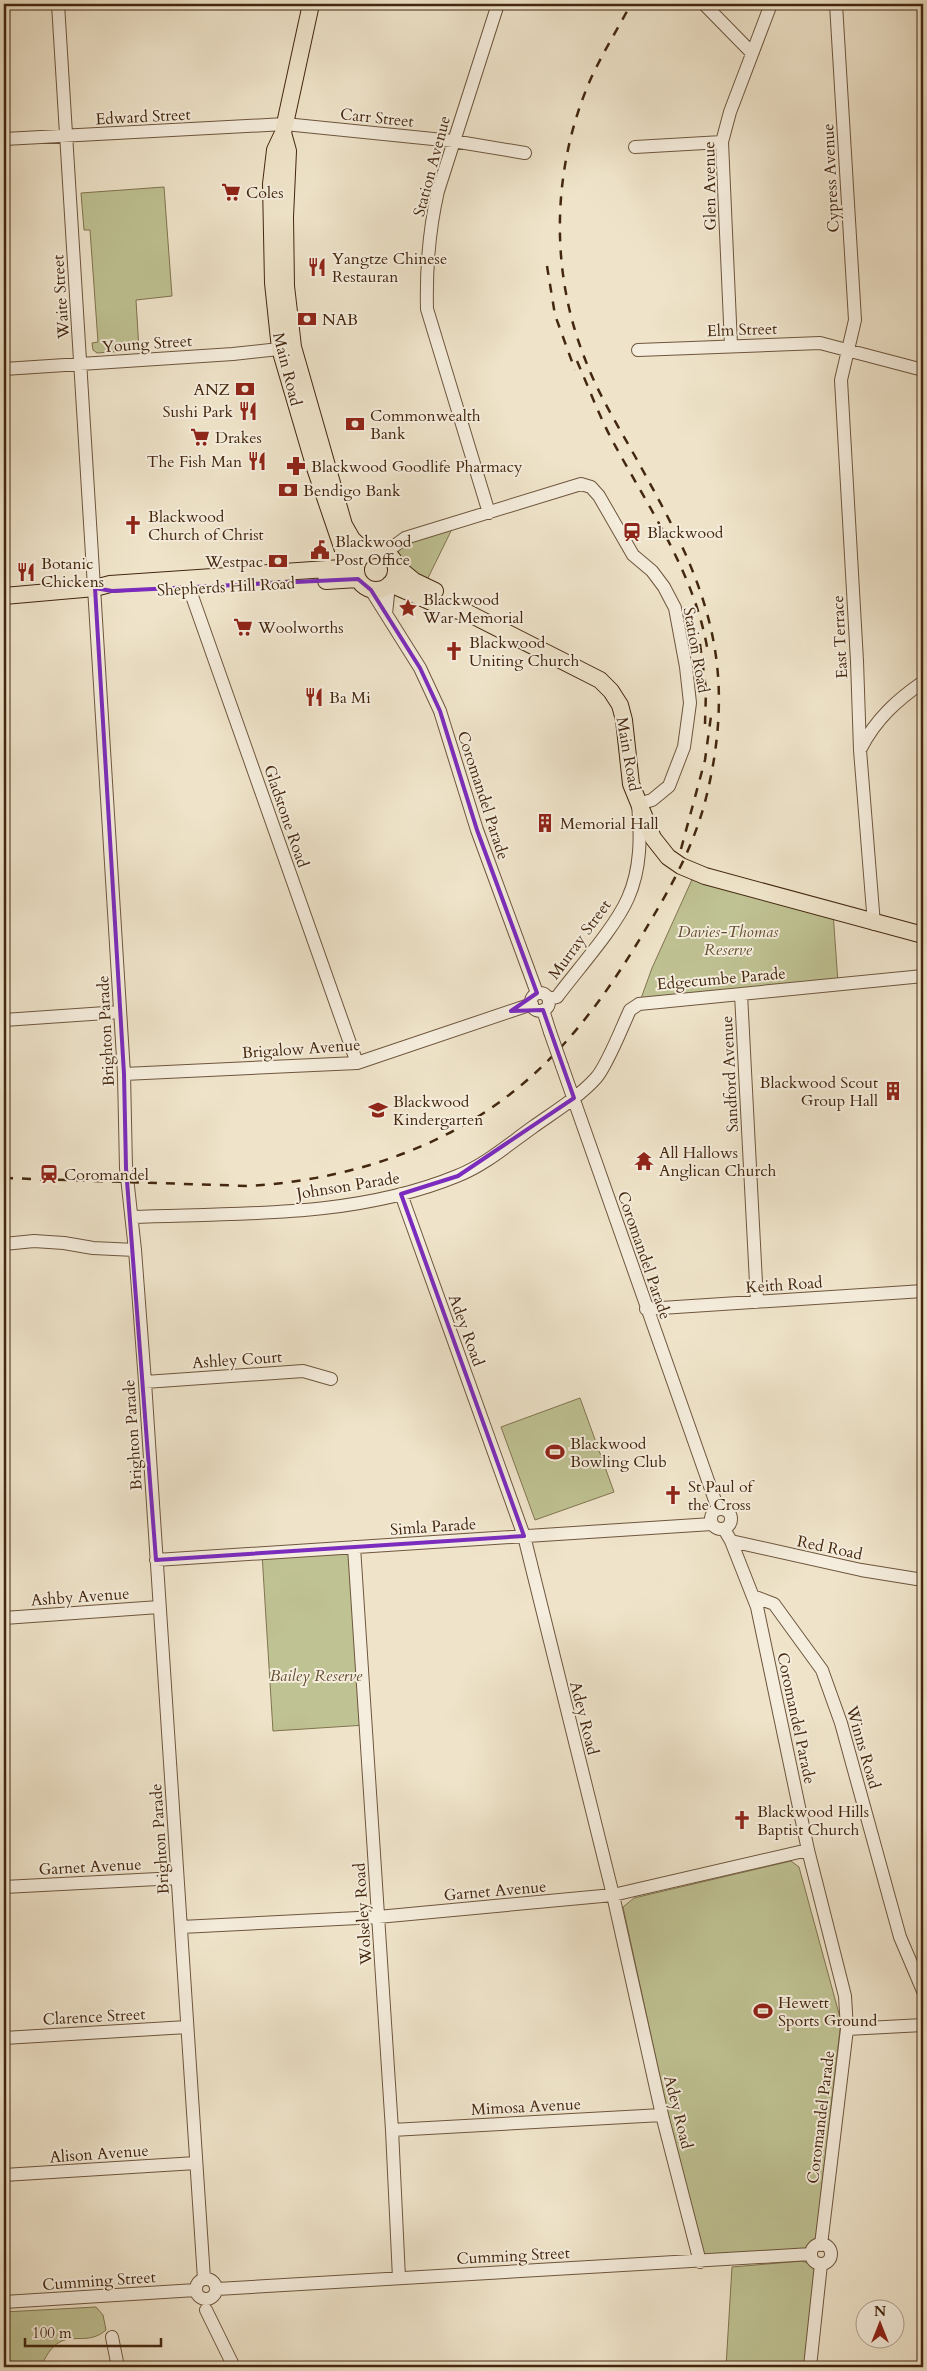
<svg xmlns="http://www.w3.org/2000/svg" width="927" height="2371" font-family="Cardo,serif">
<rect width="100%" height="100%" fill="#efe4ca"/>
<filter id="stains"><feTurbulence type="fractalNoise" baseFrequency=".004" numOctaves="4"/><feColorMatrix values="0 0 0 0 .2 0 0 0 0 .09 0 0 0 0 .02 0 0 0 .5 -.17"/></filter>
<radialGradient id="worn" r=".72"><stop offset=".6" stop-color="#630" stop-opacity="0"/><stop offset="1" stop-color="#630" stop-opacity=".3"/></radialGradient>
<path fill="#bfc293" stroke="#817450" d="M164,187L172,296L136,300L139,350L97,353L93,350L92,343L98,342L90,230H84L81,193Z
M452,529L426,582C418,575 393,558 398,546Z
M695,873L833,912L838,983L639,1004L652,968Z
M580,1398L614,1492L535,1520L501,1427Z
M354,1547L366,1725L273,1731L262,1554Z
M791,1861L799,1867L841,2021L816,2237L803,2250L708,2257L702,2252L668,2114L623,1907L634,1898Z
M802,2261L813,2265L815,2275L805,2363L799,2367H726L732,2267Z
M96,2307L103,2315L106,2330C82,2351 61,2320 41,2367H4V2312Z"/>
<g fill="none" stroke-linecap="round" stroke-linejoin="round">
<g stroke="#6e563d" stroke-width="14">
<path id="minor" d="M58,4L124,1074L126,1168L135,1250L145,1382L204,2279
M704,4L752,53
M836,4L855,320L841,380L857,661L860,750L874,924
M4,139L285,124L453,141L525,153
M635,147L722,142
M731,345L722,142L730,112L771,4
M638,350L820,343L923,370
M4,369L233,354L288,348
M489,513L427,309C426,269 429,230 438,191L498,4
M385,553L405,538L581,484L591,487L599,496L633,555L652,571L664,587L675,608L686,667L690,703L684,747L669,786L652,800L638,804C641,836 641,869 628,898C615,928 577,970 557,997L549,999
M186,579L357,1063
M371,590L420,668L440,711L477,830L537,993
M386,614L389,585
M861,748C876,719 897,700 923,682
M531 1002a9 9 0 1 1 18 0a9 9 0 1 1-18 0Z
M741,994L757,1302
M543,1010L550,1032
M4,1020L120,1012
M562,1066L718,1509
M124,1074L357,1063L532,1004
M401,1194L524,1536L613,1895L662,2115L700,2262
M132,1217C240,1213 355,1218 457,1176C485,1165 509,1144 533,1127C554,1112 579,1097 596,1078C607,1066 622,1027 630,1010L639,1004L923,976
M4,1244L34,1241L64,1243L93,1248L135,1250
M646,1309L923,1291
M145,1382L303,1371L331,1379
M711 1519a10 10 0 1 1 20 0a10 10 0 1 1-20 0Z
M724,1529L731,1541L757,1607L808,1850L845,1996L847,2029L821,2245
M731,1541L861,1570L923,1580
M354,1547L392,2130L399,2278
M156,1560L712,1524
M753,1596L774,1604L822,1670L841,1723L900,1937L923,1991
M4,1618L159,1607
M4,1887L177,1878
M181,1927L378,1917L613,1895L808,1850
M847,2029L923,2025
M4,2038L187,2027
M392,2130L662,2115
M4,2175L196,2163
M811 2254a10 10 0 1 1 20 0a10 10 0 1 1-20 0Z
M196 2289a10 10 0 1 1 20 0a10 10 0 1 1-20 0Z
M217,2289L811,2254
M4,2302L196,2290
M206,2310L234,2367
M112,2337L118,2367
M810,2367L821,2264"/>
</g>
<g stroke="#43270e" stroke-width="18">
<path id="major" d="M311,4L283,133L275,150L271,184L273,283L280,349L315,468L343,550L357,564
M283,133L288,151L285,217L286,286L293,347L344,525L352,539L366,552
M356 570a20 20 0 1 1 40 0a20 20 0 1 1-40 0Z
M396,566L414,581L435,591
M326,581L358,579
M390,584L445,608L468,613L600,680L611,691L620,705L624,720L631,784L653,838L668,857L681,866L705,876L923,935
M4,596L95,588L110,584L356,567"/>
</g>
<use href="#minor" stroke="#f5eddd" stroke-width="12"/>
<use href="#major" stroke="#efe4ca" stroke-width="16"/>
<path stroke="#43270e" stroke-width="2.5" stroke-dasharray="9 9" stroke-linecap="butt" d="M547,266L555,315L575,370
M577,361C588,386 598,413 611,438C648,507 696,575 708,653
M700,644L706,690L705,724
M681,849L705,760L711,716
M4,1178L248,1186C335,1181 422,1156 494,1106C562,1059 610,991 651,920C674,882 695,842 706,798C718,750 723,699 715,650C704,580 670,520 636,458C618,426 598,394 585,359C549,269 552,165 592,76C604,51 618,28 631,4"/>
<g stroke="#6e563d" stroke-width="14" stroke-linecap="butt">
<path id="minor-bridge" d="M550,1032L562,1066"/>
</g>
<use href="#minor-bridge" stroke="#f5eddd" stroke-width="12"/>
</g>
<path fill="none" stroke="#7b2cbf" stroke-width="4" stroke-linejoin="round" d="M358,579L371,590L420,668L440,711L477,830L537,993L511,1011L543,1010L574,1098L458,1176L401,1194L524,1536L156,1560L126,1168L124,1074L95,588L112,591Z"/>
<defs>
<g id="supermarket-bare" transform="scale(1.5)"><path d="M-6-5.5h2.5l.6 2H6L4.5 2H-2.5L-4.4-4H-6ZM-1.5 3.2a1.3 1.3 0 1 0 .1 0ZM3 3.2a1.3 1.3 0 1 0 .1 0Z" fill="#8f2418" stroke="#f5eddd" stroke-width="2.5" paint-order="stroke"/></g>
<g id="restaurant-bare" transform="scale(1.5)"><path d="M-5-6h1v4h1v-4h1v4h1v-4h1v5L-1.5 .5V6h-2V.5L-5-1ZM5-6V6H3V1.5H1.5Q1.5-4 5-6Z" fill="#8f2418" stroke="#f5eddd" stroke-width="2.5" paint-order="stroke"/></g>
<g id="bank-bare" transform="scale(1.5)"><path d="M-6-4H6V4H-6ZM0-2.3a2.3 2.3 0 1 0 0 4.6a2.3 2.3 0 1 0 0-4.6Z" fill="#8f2418" stroke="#f5eddd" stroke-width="2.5" paint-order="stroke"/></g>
<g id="pharmacy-bare" transform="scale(1.5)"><path d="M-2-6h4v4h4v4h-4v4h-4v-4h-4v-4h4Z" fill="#8f2418" stroke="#f5eddd" stroke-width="2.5" paint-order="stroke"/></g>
<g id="church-bare" transform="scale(1.5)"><path d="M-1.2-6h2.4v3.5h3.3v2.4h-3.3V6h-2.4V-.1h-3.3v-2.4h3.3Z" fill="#8f2418" stroke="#f5eddd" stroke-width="2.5" paint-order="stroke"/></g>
<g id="station-bare" transform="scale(1.5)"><path d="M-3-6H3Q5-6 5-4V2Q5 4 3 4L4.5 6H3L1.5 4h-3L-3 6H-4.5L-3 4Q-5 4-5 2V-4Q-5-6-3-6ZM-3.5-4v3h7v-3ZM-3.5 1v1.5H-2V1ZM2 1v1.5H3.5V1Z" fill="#8f2418" stroke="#f5eddd" stroke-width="2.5" paint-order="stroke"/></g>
<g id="civic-bare" transform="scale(1.5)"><path d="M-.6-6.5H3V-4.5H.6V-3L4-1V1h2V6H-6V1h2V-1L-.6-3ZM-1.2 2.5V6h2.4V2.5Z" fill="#8f2418" stroke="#f5eddd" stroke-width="2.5" paint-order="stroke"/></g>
<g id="sight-bare" transform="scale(1.5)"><path d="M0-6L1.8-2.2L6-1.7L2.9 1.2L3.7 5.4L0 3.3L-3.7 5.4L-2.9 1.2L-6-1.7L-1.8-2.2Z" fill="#8f2418" stroke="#f5eddd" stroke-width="2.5" paint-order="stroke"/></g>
<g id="building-bare" transform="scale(1.5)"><path d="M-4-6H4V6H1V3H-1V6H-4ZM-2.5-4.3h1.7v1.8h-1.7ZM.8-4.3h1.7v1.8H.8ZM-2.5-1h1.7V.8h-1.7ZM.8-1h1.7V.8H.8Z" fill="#8f2418" stroke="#f5eddd" stroke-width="2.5" paint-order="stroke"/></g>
<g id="school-bare" transform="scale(1.5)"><path d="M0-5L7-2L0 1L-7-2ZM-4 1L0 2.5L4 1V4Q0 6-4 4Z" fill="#8f2418" stroke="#f5eddd" stroke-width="2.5" paint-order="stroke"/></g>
<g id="temple-bare" transform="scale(1.5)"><path d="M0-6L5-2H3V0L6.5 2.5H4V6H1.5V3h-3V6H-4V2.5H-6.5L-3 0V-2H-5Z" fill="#8f2418" stroke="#f5eddd" stroke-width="2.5" paint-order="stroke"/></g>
<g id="stadium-bare" transform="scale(1.5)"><path d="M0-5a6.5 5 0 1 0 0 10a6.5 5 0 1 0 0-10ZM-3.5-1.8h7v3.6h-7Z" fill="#8f2418" stroke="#f5eddd" stroke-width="2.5" paint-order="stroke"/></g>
</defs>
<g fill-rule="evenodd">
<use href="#supermarket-bare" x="231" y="192"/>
<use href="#restaurant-bare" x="317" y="267"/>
<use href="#bank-bare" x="307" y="319"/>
<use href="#bank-bare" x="245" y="389"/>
<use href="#restaurant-bare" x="248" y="411"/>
<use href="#bank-bare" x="355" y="424"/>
<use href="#supermarket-bare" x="200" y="437"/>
<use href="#restaurant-bare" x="257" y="461"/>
<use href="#pharmacy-bare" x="296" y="466"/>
<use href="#bank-bare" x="288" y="490"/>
<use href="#church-bare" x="133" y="525"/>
<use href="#station-bare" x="632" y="532"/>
<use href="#civic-bare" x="320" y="550"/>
<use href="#bank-bare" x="278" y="561"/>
<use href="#restaurant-bare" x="26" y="572"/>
<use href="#sight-bare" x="408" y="608"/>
<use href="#supermarket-bare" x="243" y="627"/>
<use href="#church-bare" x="454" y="651"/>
<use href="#restaurant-bare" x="314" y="697"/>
<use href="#building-bare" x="545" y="823"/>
<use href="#building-bare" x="893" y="1091"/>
<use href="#school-bare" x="378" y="1110"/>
<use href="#temple-bare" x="644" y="1161"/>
<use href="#station-bare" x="49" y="1174"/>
<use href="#stadium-bare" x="555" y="1452"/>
<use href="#church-bare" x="673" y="1495"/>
<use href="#church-bare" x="742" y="1820"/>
<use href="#stadium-bare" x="763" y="2011"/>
</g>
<g text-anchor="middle" stroke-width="4" stroke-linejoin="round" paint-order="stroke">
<g font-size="16" fill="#43270e" stroke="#f5eddd">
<text transform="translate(143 116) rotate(-3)" y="6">Edward Street</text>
<text transform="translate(377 117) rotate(6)" y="6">Carr Street</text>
<text transform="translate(431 166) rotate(-75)" y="6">Station Avenue</text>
<text transform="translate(830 178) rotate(-93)" y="6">Cypress Avenue</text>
<text transform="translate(709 186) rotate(-91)" y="6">Glen Avenue</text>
<text transform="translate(60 297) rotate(-94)" y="6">Waite Street</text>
<text transform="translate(742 329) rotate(-2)" y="6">Elm Street</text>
<text transform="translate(147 343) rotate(-4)" y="6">Young Street</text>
<text transform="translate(288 369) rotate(76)" y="6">Main Road</text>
<text transform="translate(226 586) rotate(-3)" y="6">Shepherds Hill Road</text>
<text transform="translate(839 637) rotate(-93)" y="6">East Terrace</text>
<text transform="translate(697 650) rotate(80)" y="6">Station Road</text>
<text transform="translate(629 754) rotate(80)" y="6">Main Road</text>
<text transform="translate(484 795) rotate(72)" y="6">Coromandel Parade</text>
<text transform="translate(287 816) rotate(71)" y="6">Gladstone Road</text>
<text transform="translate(579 939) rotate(-54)" y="6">Murray Street</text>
<text transform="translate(721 978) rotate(-5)" y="6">Edgecumbe Parade</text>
<text transform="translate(105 1031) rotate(-93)" y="6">Brighton Parade</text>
<text transform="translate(301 1048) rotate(-4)" y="6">Brigalow Avenue</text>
<text transform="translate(729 1074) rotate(-93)" y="6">Sandford Avenue</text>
<text transform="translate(348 1185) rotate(-9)" y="6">Johnson Parade</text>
<text transform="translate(645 1255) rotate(71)" y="6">Coromandel Parade</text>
<text transform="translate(784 1284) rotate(-4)" y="6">Keith Road</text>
<text transform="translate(467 1330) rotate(70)" y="6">Adey Road</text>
<text transform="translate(237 1359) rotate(-4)" y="6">Ashley Court</text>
<text transform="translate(132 1435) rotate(-94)" y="6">Brighton Parade</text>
<text transform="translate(433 1526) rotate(-4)" y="6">Simla Parade</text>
<text transform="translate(830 1547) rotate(12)" y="6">Red Road</text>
<text transform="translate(80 1596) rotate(-4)" y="6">Ashby Avenue</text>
<text transform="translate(585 1718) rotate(76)" y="6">Adey Road</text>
<text transform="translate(797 1718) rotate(78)" y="6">Coromandel Parade</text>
<text transform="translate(864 1747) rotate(74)" y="6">Winns Road</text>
<text transform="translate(159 1839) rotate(-94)" y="6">Brighton Parade</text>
<text transform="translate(90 1866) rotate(-3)" y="6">Garnet Avenue</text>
<text transform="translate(495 1890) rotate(-5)" y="6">Garnet Avenue</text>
<text transform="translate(362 1914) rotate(-94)" y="6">Wolseley Road</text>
<text transform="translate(94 2016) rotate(-3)" y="6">Clarence Street</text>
<text transform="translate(526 2106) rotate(-3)" y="6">Mimosa Avenue</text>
<text transform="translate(679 2112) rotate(76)" y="6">Adey Road</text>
<text transform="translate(820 2117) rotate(-83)" y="6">Coromandel Parade</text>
<text transform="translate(99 2153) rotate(-4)" y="6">Alison Avenue</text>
<text transform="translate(513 2255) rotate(-3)" y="6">Cumming Street</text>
<text transform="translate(99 2280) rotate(-4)" y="6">Cumming Street</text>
</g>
<g font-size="16" fill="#43270e" stroke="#f5eddd" text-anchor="start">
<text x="246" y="198">Coles</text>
<text x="332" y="264">Yangtze Chinese<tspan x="332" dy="18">Restauran</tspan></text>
<text x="322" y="325">NAB</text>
<text x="230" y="395" text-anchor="end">ANZ</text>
<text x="233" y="417" text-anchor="end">Sushi Park</text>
<text x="370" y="421">Commonwealth<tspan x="370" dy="18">Bank</tspan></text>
<text x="215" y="443">Drakes</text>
<text x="242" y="467" text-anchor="end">The Fish Man</text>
<text x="311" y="472">Blackwood Goodlife Pharmacy</text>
<text x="303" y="496">Bendigo Bank</text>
<text x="148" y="522">Blackwood<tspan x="148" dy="18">Church of Christ</tspan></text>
<text x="647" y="538">Blackwood</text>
<text x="335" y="547">Blackwood<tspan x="335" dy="18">Post Office</tspan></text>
<text x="263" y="567" text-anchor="end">Westpac</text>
<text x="41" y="569">Botanic<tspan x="41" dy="18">Chickens</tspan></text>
<text x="423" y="605">Blackwood<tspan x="423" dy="18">War Memorial</tspan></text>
<text x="258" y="633">Woolworths</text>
<text x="469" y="648">Blackwood<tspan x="469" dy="18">Uniting Church</tspan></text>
<text x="329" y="703">Ba Mi</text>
<text x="560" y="829">Memorial Hall</text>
<text x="878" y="1088" text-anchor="end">Blackwood Scout<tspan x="878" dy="18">Group Hall</tspan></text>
<text x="393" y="1107">Blackwood<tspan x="393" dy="18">Kindergarten</tspan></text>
<text x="659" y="1158">All Hallows<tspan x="659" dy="18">Anglican Church</tspan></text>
<text x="64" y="1180">Coromandel</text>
<text x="570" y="1449">Blackwood<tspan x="570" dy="18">Bowling Club</tspan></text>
<text x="688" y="1492">St Paul of<tspan x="688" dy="18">the Cross</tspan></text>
<text x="757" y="1817">Blackwood Hills<tspan x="757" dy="18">Baptist Church</tspan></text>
<text x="778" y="2008">Hewett<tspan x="778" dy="18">Sports Ground</tspan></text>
</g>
<g font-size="16" font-style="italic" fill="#624e2f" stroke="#f5eddd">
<text x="728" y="937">Davies-Thomas<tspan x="728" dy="18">Reserve</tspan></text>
<text x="316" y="1681">Bailey Reserve</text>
</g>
</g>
<rect width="927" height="2371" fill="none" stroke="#efe4ca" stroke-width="20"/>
<rect x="5" y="5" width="917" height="2361" fill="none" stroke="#43270e" stroke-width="2.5"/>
<rect x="10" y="10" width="907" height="2351" fill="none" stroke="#43270e"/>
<g transform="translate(880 2324)"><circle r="24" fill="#f5eddd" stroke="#ae9e8a"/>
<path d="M0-4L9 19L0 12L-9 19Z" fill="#8f2418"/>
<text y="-8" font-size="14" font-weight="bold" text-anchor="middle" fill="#43270e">N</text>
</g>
<path d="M25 2338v8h136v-8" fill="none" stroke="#43270e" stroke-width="2.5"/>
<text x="32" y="2338" font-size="15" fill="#43270e" stroke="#f5eddd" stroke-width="4" paint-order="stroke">100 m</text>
<rect width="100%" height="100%" filter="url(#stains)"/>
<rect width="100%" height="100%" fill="url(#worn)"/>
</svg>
